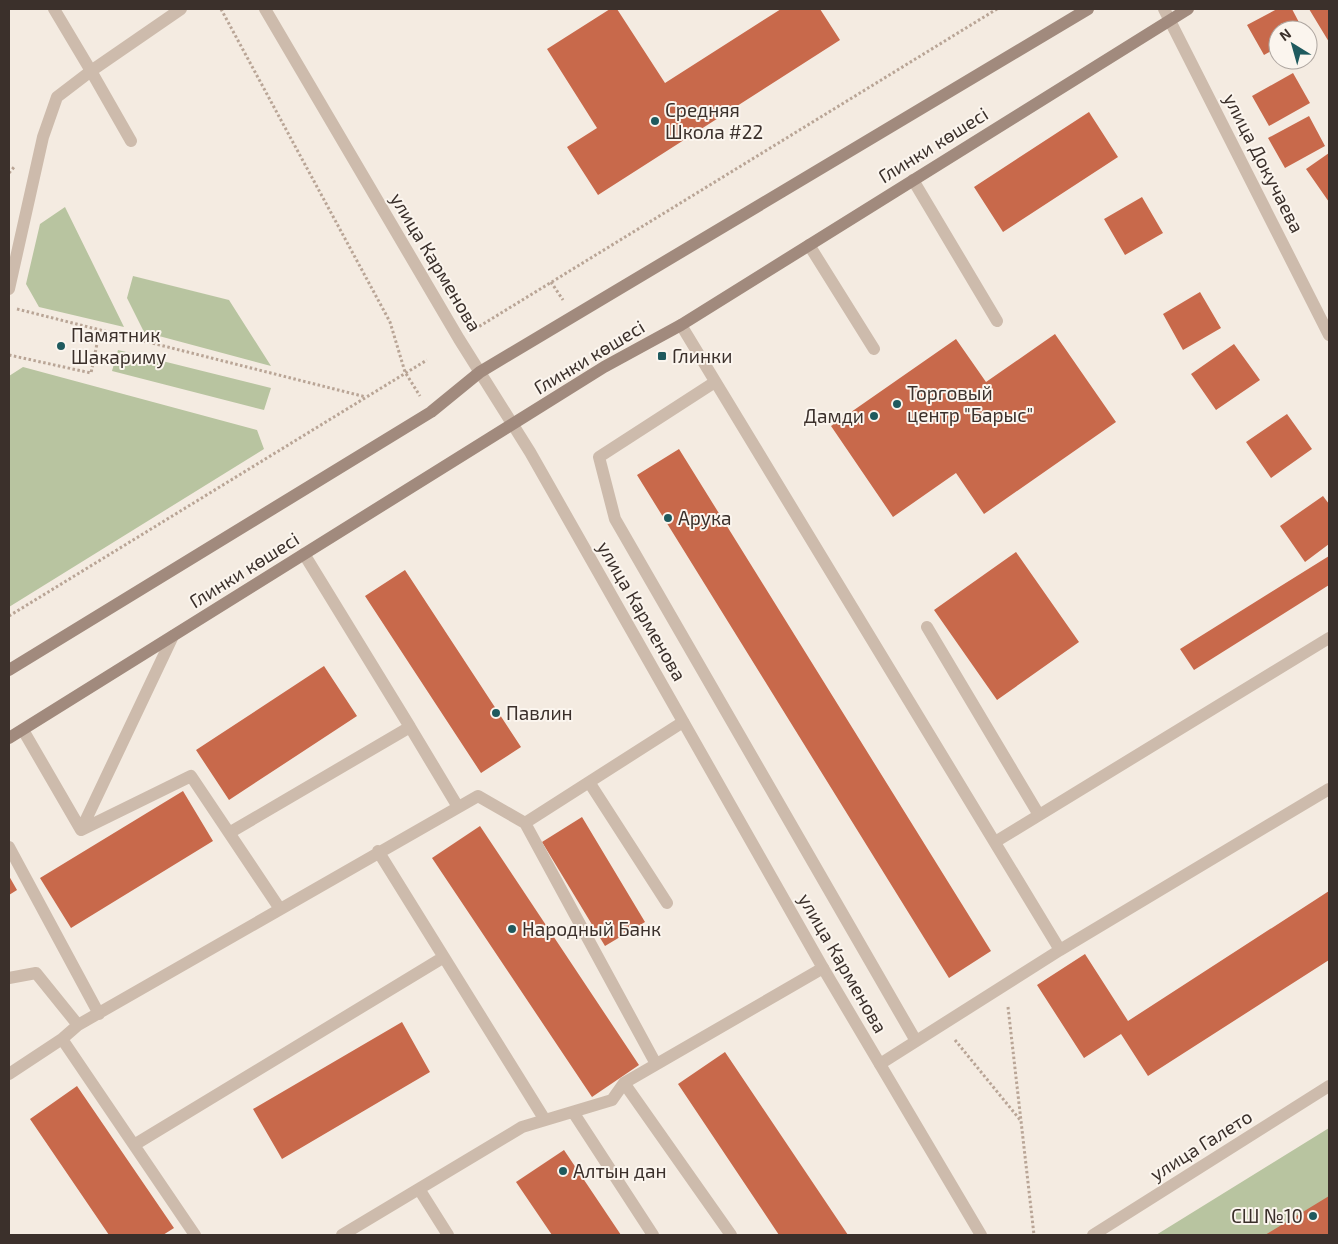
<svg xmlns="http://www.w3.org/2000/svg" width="1338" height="1244" font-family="'Exo 2',sans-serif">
<rect width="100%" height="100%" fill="#f4ebe1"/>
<path fill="#b8c4a0" d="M65,207L124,327L39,307L26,284L40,224Z
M133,276L229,300L271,366L144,332L127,298Z
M118,350L271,388L264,410L112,371Z
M23,367L257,430L264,449L9,607V376Z
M1329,1128V1235H1156Z"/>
<path fill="#c8694b" d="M610,9H617L665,83L781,9H820L840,40L598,195L567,147L597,128L547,49Z
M1277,9H1292L1303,30H1278V47L1264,55L1247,25Z
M1309,9H1329V42Z
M1293,73L1310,103L1269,126L1252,96Z
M1089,112L1118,157L1003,232L974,187Z
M1309,116L1325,146L1285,168L1268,138Z
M1329,153V202L1306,169Z
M1142,197L1163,233L1125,255L1104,219Z
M1200,292L1221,328L1183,350L1163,314Z
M1055,334L1116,422L984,514L956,473L893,517L831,426L956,339L986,382Z
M1234,344L1260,380L1216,410L1191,374Z
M1287,414L1312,449L1271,478L1246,442Z
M679,449L991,951L949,978L637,475Z
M1323,496L1329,504V544L1305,562L1280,526Z
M1016,552L1079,642L997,700L934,610Z
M1329,556V585L1194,670L1180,649Z
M405,570L521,747L481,773L365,596Z
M324,666L357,716L229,800L196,750Z
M183,791L213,841L71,928L40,878Z
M582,817L645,922L605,946L542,842Z
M480,826L639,1065L592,1097L432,858Z
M9,876L17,890L9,895Z
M1329,891V960L1148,1076L1121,1034L1084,1058L1037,985L1085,954L1128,1021Z
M402,1022L430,1072L282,1159L253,1109Z
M725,1052L848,1235H779L678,1084Z
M77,1086L174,1228L163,1235H109L30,1119Z
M564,1150L621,1235H552L516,1182Z
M1329,1196V1235H1265Z"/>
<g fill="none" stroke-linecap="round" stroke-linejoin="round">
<path stroke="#b9a596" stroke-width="3" stroke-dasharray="2.5 2.5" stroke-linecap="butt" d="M221,9L390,322L405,372L420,396
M9,173L15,166
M551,282L563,300
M17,309L366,397
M475,329L997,9
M9,355L91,373L100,329
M9,616L427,360
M1008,1007L1034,1235
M955,1040L1021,1121"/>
<path stroke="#cdbbac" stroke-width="12" d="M54,9L91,71L181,9
M913,180L997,321
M809,245L874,349
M9,289L43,137L57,97L91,71L131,141
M681,325L1060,950L880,1064
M715,382L599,457L615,519L916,1041
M304,554L410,727
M927,627L1039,815
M23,730L81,830L173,636
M589,782L667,903
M525,823L683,722
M81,830L191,776L280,909
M229,833L410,727L458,807
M995,842L1329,638
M9,847L99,1014
M378,851L545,1120
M1060,950L1329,789
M9,978L36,973L78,1025L62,1039L195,1235
M78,1025L478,796L525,823L656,1064
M9,1074L62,1039
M624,1083L731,1235
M573,1112L653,1235
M134,1145L444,957
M419,1189L448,1235
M342,1235L522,1127L612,1100L624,1083L823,968"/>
<path stroke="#cdbbac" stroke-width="12" d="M1164,9L1329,335
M1093,1235L1329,1086"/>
<path stroke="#cdbbac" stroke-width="12" d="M265,9L459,339L530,452L823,968L981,1235"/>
<path stroke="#a18a7d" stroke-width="12" d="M9,670L431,412L480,372L1088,9
M9,738L604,367L681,325L1188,9"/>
</g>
<g fill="#1f5a5e" stroke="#fbf5ee" stroke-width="2">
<circle cx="655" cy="121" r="5"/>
<circle cx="61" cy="346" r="5"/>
<rect x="657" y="351" width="10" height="10" rx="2.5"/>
<circle cx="897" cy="404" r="5"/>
<circle cx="874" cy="416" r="5"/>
<circle cx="668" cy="518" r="5"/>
<circle cx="496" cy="713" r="5"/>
<circle cx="512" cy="929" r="5"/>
<circle cx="563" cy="1171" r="5"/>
<circle cx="1313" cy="1216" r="5"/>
</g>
<g text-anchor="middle" stroke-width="4" stroke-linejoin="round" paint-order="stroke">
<g font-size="19" fill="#3b302b" stroke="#fbf5ee" text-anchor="start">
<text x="665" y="117">Средняя<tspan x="665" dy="22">Школа #22</tspan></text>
<text x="71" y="342">Памятник<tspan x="71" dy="22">Шакариму</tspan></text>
<text x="672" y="363">Глинки</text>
<text x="907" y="400">Торговый<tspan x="907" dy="22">центр "Барыс"</tspan></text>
<text x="864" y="423" text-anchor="end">Дамди</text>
<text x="678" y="525">Арука</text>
<text x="506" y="720">Павлин</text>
<text x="522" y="936">Народный Банк</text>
<text x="573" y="1178">Алтын дан</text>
<text x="1303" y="1223" text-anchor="end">СШ №10</text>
</g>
<g font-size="19" fill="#3b302b" stroke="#fbf5ee">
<text transform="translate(933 145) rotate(-32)" y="7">Глинки көшесі</text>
<text transform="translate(1264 163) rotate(63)" y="7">улица Докучаева</text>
<text transform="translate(436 262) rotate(59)" y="7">улица Карменова</text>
<text transform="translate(589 357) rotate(-31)" y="7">Глинки көшесі</text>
<text transform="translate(244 570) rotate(-32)" y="7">Глинки көшесі</text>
<text transform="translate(642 611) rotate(60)" y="7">улица Карменова</text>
<text transform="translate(843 963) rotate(60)" y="7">улица Карменова</text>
<text transform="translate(1201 1145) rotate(-32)" y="7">улица Галето</text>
</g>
</g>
<rect width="1338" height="1244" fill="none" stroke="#3b302b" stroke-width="20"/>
<g transform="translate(1293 45) rotate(323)"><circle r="24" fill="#fbf5ee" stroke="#aea6a0"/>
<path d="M0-4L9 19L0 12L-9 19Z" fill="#1f5a5e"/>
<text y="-8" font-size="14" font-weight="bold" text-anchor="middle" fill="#3b302b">N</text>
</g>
</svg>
